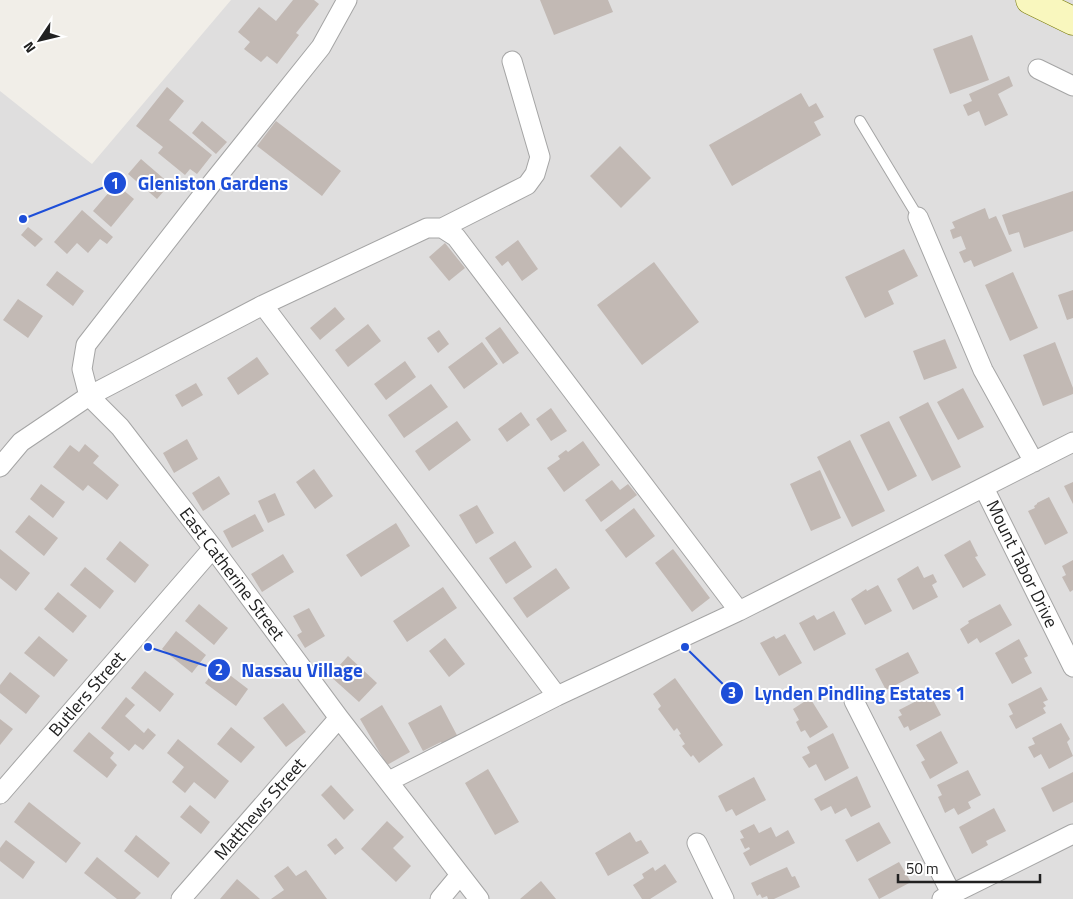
<svg xmlns="http://www.w3.org/2000/svg" width="1073" height="899" font-family="'Titillium Web',sans-serif">
<rect width="100%" height="100%" fill="#f1eee8"/>
<path fill="#dfdede" d="M231,0H1073V899H0V91L92,164Z"/>
<path fill="#c2b9b4" d="M293,0H314L319,4L296,33L299,35L277,64L267,56L261,62L244,49L250,42L238,32L259,7L276,21Z
M540,0H608L613,12L554,35Z
M972,35L989,80L950,94L933,49Z
M1009,76L1013,86L998,94L1008,115L985,126L979,111L968,116L963,105L972,101L969,94Z
M167,87L184,101L169,120L212,155L197,174L190,169L185,175L158,153L163,147L136,126Z
M801,93L809,107L816,103L824,117L814,122L821,135L732,186L709,145Z
M202,121L227,142L216,154L192,133Z
M276,121L341,171L322,196L257,146Z
M620,146L651,178L621,208L590,176Z
M141,159L170,184L157,199L128,174Z
M116,184L134,199L111,227L93,211Z
M1073,191V231L1024,248L1019,232L1009,235L1002,215Z
M985,208L989,219L996,216L1012,251L974,267L971,260L964,263L959,252L966,249L961,236L953,239L950,230L955,228L952,222Z
M82,210L113,237L107,244L100,239L88,253L77,243L67,254L54,242Z
M28,227L43,239L35,247L21,235Z
M518,240L538,269L522,281L508,261L502,266L495,257Z
M445,243L465,268L449,281L429,257Z
M904,249L918,276L888,291L894,304L865,318L845,277Z
M654,262L699,322L642,365L597,305Z
M57,271L84,291L73,306L46,285Z
M1013,272L1038,328L1010,341L985,285Z
M1073,290V318L1067,320L1058,295Z
M18,299L43,316L28,338L3,320Z
M335,307L345,319L320,340L310,328Z
M368,324L381,341L348,367L335,350Z
M500,327L519,353L503,364L485,338Z
M439,330L449,344L438,353L427,338Z
M945,339L957,368L924,380L913,351Z
M482,342L498,364L464,389L448,367Z
M1055,342L1073,388V394L1043,406L1023,355Z
M257,357L269,374L238,395L227,378Z
M405,361L416,377L386,400L374,384Z
M196,383L203,395L182,407L175,395Z
M431,384L448,407L404,438L388,415Z
M963,388L984,427L958,440L937,402Z
M928,402L961,467L932,481L899,417Z
M551,408L567,431L551,441L536,419Z
M521,412L530,425L507,442L498,429Z
M457,421L471,440L429,471L415,451Z
M889,421L917,476L888,491L860,435Z
M187,439L198,459L174,473L163,453Z
M850,440L885,511L852,527L817,457Z
M583,441L600,465L564,492L547,468L560,459L558,456L566,450L568,452Z
M85,444L99,456L93,463L119,485L107,500L88,485L83,491L53,467L70,445L79,452Z
M314,469L333,496L315,509L296,482Z
M820,470L841,518L811,531L790,484Z
M219,476L230,494L203,511L192,493Z
M612,480L620,490L628,484L637,495L601,522L585,500Z
M1073,482V504L1064,486Z
M41,484L65,502L53,518L30,499Z
M275,493L285,515L268,523L258,501Z
M1049,497L1068,533L1045,545L1028,511L1035,508L1034,506L1037,504V503Z
M477,505L494,533L476,544L459,515Z
M634,508L655,536L626,558L605,530Z
M255,514L264,531L232,548L223,531Z
M29,515L58,538L44,556L15,532Z
M396,523L410,546L361,577L346,555Z
M970,540L978,556L975,557L986,575L963,588L944,555Z
M120,541L149,565L135,583L106,559Z
M515,541L532,567L506,584L489,558Z
M0,549L30,573L16,591L0,578Z
M673,549L710,598L692,612L655,563Z
M283,554L294,572L262,592L251,574Z
M1073,560V590L1070,592L1062,577L1066,575L1062,566Z
M918,566L924,578L933,574L937,582L932,585L938,597L913,610L897,579Z
M85,567L114,591L100,609L70,585Z
M556,568L570,588L527,618L513,598Z
M878,585L892,611L865,625L851,599L866,589L867,591Z
M443,587L457,608L407,642L393,621Z
M58,592L87,616L73,633L44,609Z
M199,604L228,628L214,645L185,621Z
M1000,604L1012,625L980,643L977,638L968,644L960,629L969,623L968,621Z
M309,608L325,636L305,648L297,635L302,632L293,616Z
M834,611L846,634L814,651L799,623L814,615L817,620Z
M176,631L206,655L192,673L162,649Z
M785,634L802,663L779,676L760,643L774,636L776,639Z
M39,636L68,660L54,677L24,653Z
M445,638L465,664L449,677L429,651Z
M1019,639L1028,656L1024,658L1032,673L1012,684L995,653Z
M908,652L919,673L886,690L875,669Z
M348,656L377,683L359,702L330,676Z
M218,666L248,689L236,706L205,683Z
M145,671L174,694L160,712L131,688Z
M10,672L40,696L26,714L0,693V685Z
M675,678L723,745L699,763L693,755L691,757L682,746L685,744L679,735L681,734L677,728L674,731L658,709L661,706L653,694Z
M1041,687L1048,700L1043,702L1046,706L1043,708L1046,713L1016,729L1009,716L1013,714L1008,704Z
M930,694L941,715L910,731L908,726L904,728L898,717L902,715L899,710Z
M126,697L135,705L125,716L144,733L148,728L156,735L143,750L135,744L129,751L101,728Z
M810,698L828,727L810,738L805,730L801,732L796,722L799,720L793,709Z
M283,703L306,732L286,747L263,718Z
M382,705L410,752L387,765L360,719Z
M441,705L459,739L444,747L441,742L423,751L408,723Z
M0,719L13,729L0,745Z
M1061,723L1070,739L1067,742L1073,756L1049,769L1041,754L1034,758L1028,747L1035,744L1032,738Z
M231,727L255,747L241,763L217,744Z
M941,731L958,763L930,779L921,762L925,760L916,745Z
M89,732L114,753L110,758L117,765L107,778L73,751Z
M833,733L849,768L825,781L816,764L809,768L802,757L810,753L807,747Z
M178,739L229,781L215,799L194,782L185,793L172,782L184,767L167,753Z
M488,769L519,822L495,835L465,783Z
M968,770L981,795L968,802L971,808L958,815L954,808L945,813L938,797L942,795L937,785Z
M1073,772V802L1053,812L1041,788Z
M857,776L871,807L851,817L846,808L835,814L831,806L821,811L814,799Z
M754,777L766,800L736,816L732,809L726,812L718,796Z
M331,785L354,810L344,820L321,795Z
M29,802L81,843L66,863L14,822Z
M190,805L210,822L201,834L180,817Z
M994,808L1006,831L986,841L988,845L972,854L959,827Z
M387,821L404,837L393,848L411,866L396,882L361,849Z
M879,822L891,843L857,862L845,840Z
M754,824L759,833L771,827L776,837L788,830L795,843L750,866L743,853L750,849L749,847L745,849L740,839L744,838L740,831Z
M630,832L636,842L641,840L649,853L608,876L595,853Z
M136,835L170,863L158,878L124,851Z
M336,838L344,848L335,855L327,845Z
M6,840L35,862L23,879L0,861V848Z
M97,857L141,893L135,899H117L84,873Z
M899,862L911,882L879,899L868,879Z
M665,864L677,882L650,899H642L633,885L644,878L642,874L653,867L655,871Z
M288,866L296,876L306,870L327,899H271L284,890L274,876Z
M787,867L792,877L795,876L800,887L774,899H768L767,896L762,898L760,894L757,896L751,883Z
M237,879L260,899H220Z
M541,881L556,899H520Z"/>
<g fill="none" stroke-linecap="round" stroke-linejoin="round">
<g stroke="#a5a5a5" stroke-width="12">
<path id="lane" d="M860,121L918,217"/>
</g>
<g stroke="#a5a5a5" stroke-width="21">
<path id="street" d="M1038,69L1073,86
M918,217L983,370L1034,462
M442,228L527,185L535,174L540,157L512,61
M263,305L557,696
M0,467L21,442L89,396L82,369L86,345L212,183L321,47L347,0
M984,488L1073,667
M854,701L954,899
M389,781L557,696L739,611L1073,442
M0,794L213,548
M697,843L724,899
M181,899L339,718
M440,899L460,875
M479,899L339,718L213,548L120,427L89,396L263,305L427,228H442L456,237L739,611
M942,899L1073,834"/>
</g>
<g stroke="#797b06" stroke-width="29">
<path id="secondary" d="M1030,0L1073,21"/>
</g>
<use href="#lane" stroke="#fff" stroke-width="10"/>
<use href="#street" stroke="#fff" stroke-width="19"/>
<use href="#secondary" stroke="#f9f7be" stroke-width="28"/>
</g>
<g text-anchor="middle" stroke-width="4" stroke-linejoin="round" paint-order="stroke">
<g font-size="18" fill="#212121" stroke="#fff">
<text transform="translate(1022 564) rotate(64)" y="6">Mount Tabor Drive</text>
<text transform="translate(232 574) rotate(53)" y="6">East Catherine Street</text>
<text transform="translate(87 694) rotate(-49)" y="6">Butlers Street</text>
<text transform="translate(260 809) rotate(-49)" y="6">Matthews Street</text>
</g>
</g>
<path fill="none" stroke="#1d4ed8" stroke-width="2" d="M23 219L115 183M148 647L219 670M685 647L732 693"/>
<g fill="#1d4ed8" stroke="#fff" stroke-width="2">
<circle cx="23" cy="219" r="5"/>
<circle cx="148" cy="647" r="5"/>
<circle cx="685" cy="647" r="5"/>
<circle cx="115" cy="183" r="12"/>
<circle cx="219" cy="670" r="12"/>
<circle cx="732" cy="693" r="12"/>
</g>
<g font-size="15" text-anchor="middle" font-weight="bold" fill="#fff">
<text x="115" y="189">1</text>
<text x="219" y="675">2</text>
<text x="732" y="698">3</text>
</g>
<g font-size="19" text-anchor="middle" font-weight="bold" fill="#1d4ed8" stroke="#fff" stroke-width="4" stroke-linejoin="round" paint-order="stroke">
<text x="213" y="190">Gleniston Gardens</text>
<text x="302" y="677">Nassau Village</text>
<text x="860" y="700">Lynden Pindling Estates 1</text>
</g>
<g transform="translate(40 40) rotate(235)" stroke="#ffffff" stroke-width="4" paint-order="stroke">
<path d="M0-4L9 19L0 12L-9 19Z" fill="#212121"/>
<text y="-8" font-size="14" font-weight="bold" text-anchor="middle" fill="#212121">N</text>
</g>
<path d="M898 874v8h142v-8" fill="none" stroke="#212121" stroke-width="2.5"/>
<text x="906" y="874" font-size="15" fill="#212121" stroke="#ffffff" stroke-width="4" paint-order="stroke">50 m</text>
</svg>
